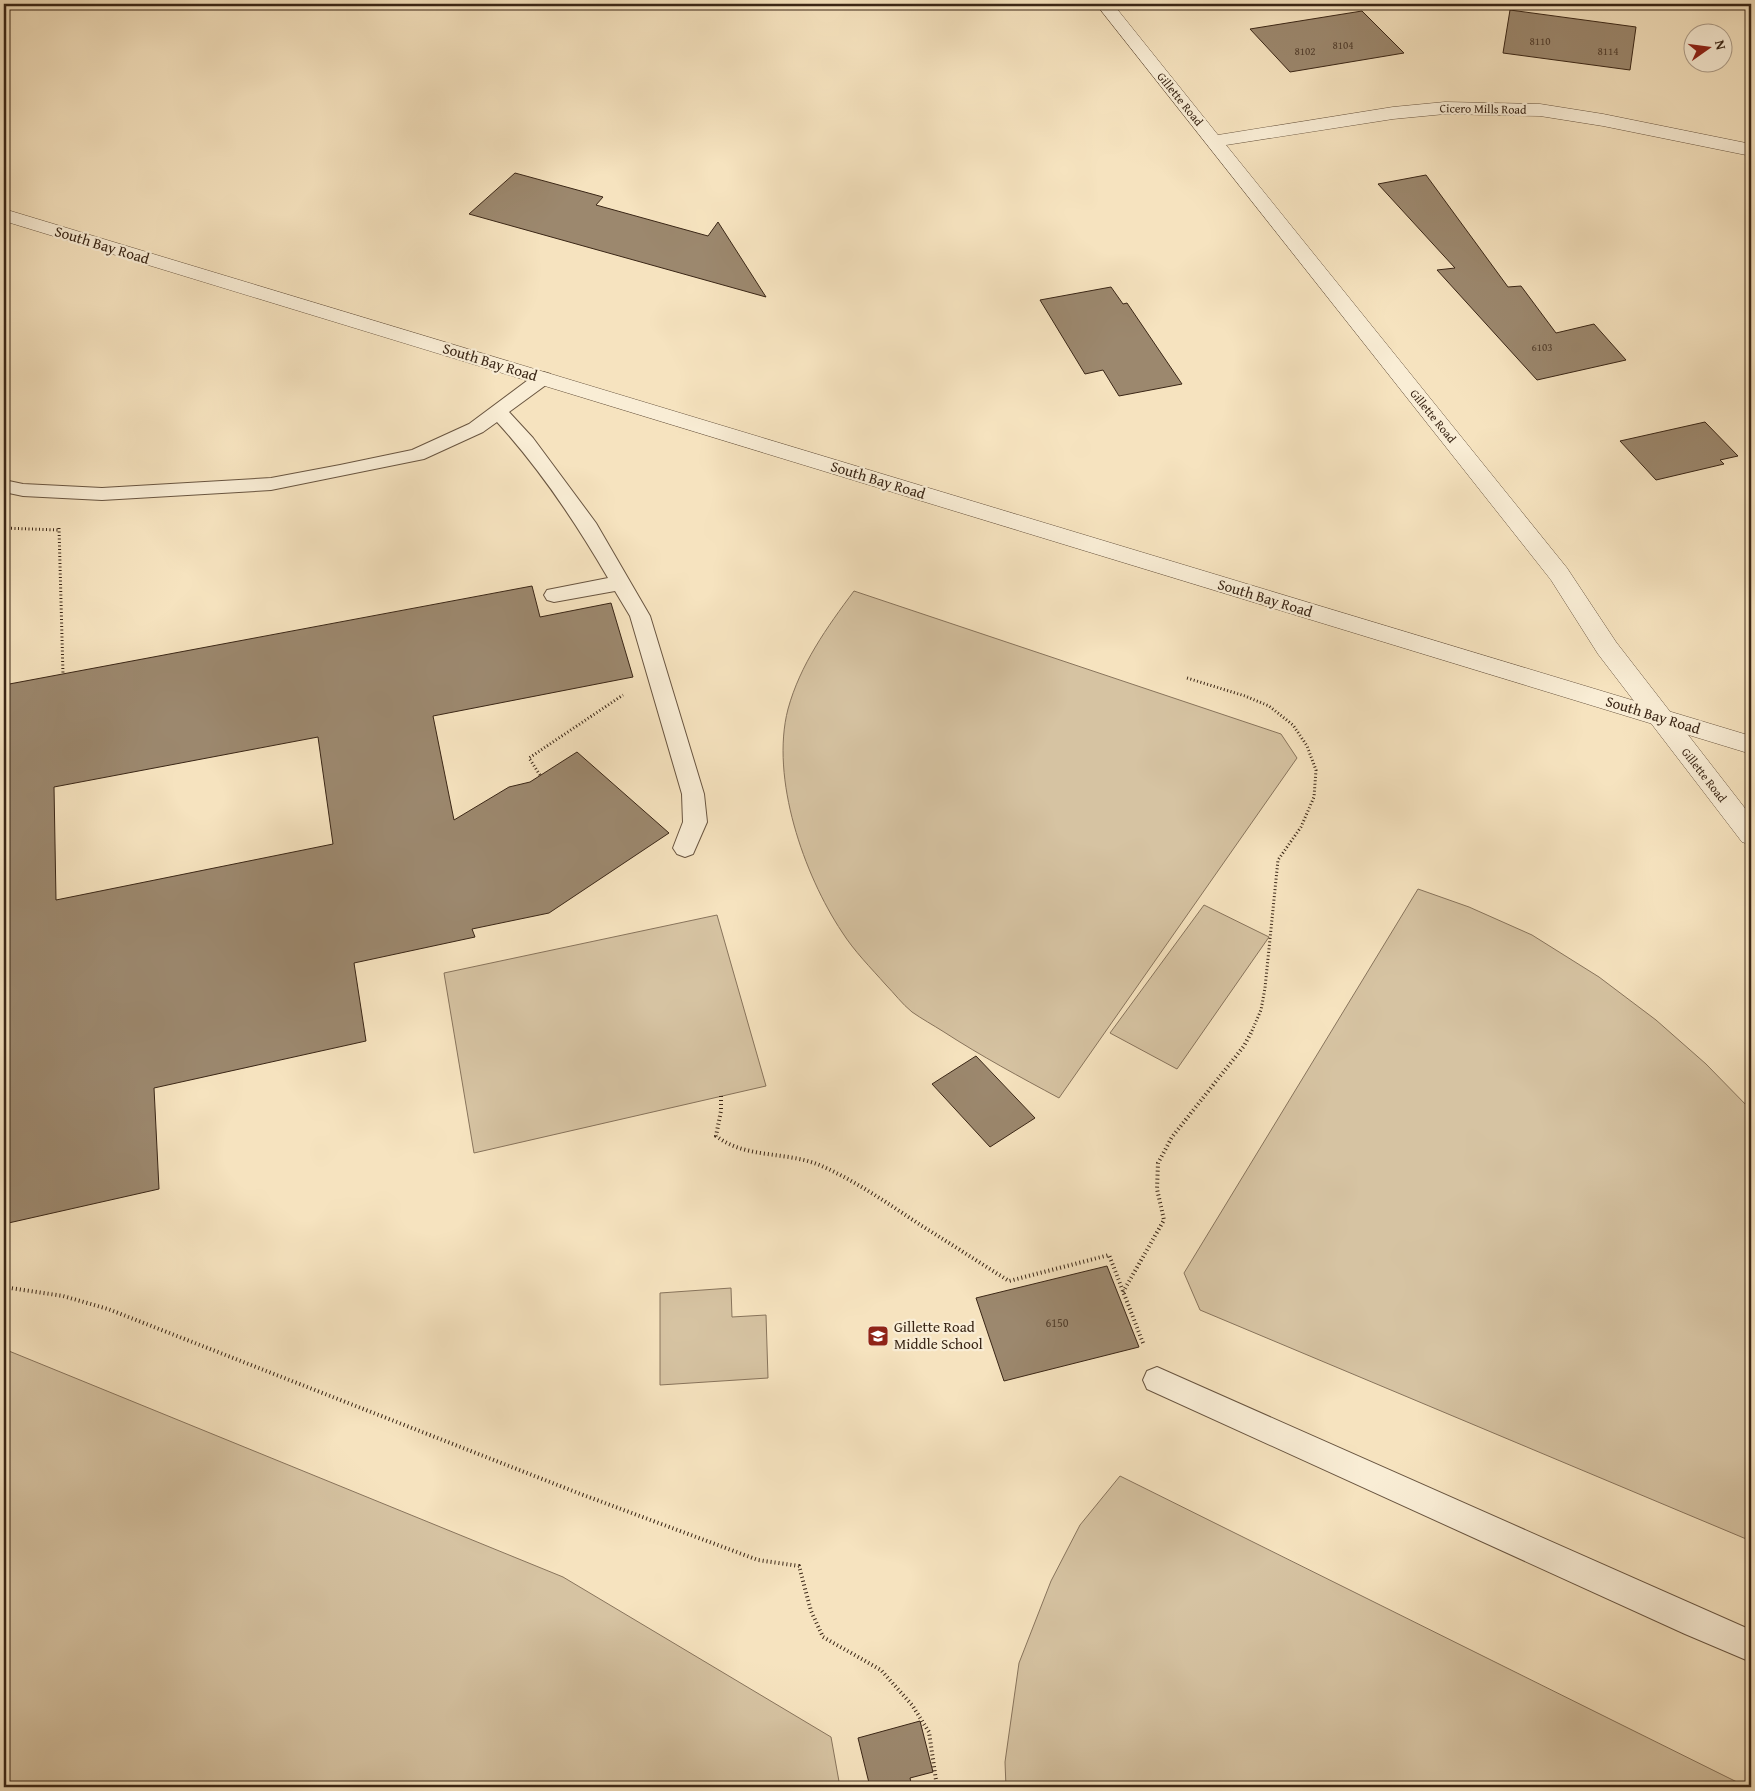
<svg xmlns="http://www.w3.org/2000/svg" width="1755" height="1791" font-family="'Gentium Book Plus',serif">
<rect width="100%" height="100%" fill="#f6e3bf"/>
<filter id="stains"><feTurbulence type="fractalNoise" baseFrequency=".004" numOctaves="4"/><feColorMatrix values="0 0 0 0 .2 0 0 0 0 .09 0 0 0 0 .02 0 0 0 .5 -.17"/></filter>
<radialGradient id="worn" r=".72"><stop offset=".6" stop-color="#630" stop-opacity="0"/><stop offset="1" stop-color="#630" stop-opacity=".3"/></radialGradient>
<path fill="#d6c3a2" stroke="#88745c" d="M854,591L1281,734L1297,758L1059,1098C1020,1077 981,1056 944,1032C933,1025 922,1019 912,1012C902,1004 894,993 886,985C871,968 854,951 842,932C804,875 770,778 788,709C800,665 827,627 854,591Z
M1418,889L1469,907L1532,935L1599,977L1656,1020L1706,1064L1751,1110V1541L1200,1310L1184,1273Z
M1204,905L1269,937L1177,1069L1110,1033Z
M717,915L766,1086L474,1153L444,973Z
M731,1288L732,1317L766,1315L768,1378L660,1385V1293Z
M4,1349L563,1577L831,1737L840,1787H4Z
M1120,1476L1747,1787H1006L1005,1762L1019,1663L1051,1581L1080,1525Z"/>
<path fill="#9c886e" stroke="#3a2616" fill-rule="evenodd" d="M1510,10L1636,27L1630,70L1503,53Z
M1362,11L1404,53L1290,72L1250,29Z
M515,173L603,197L596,205L708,236L718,222L766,297L469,214Z
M1426,175L1508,287L1521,286L1556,333L1594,324L1626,360L1537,380L1437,270L1455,268L1378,184Z
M1111,287L1123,304L1127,303L1182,384L1119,396L1103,370L1085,374L1040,300Z
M1705,422L1738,456L1720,460L1724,464L1656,480L1620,441Z
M532,586L540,617L611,603L633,677L433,716L454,820L509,787L530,782L577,752L669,833L549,913L472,929L475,937L354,963L366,1041L154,1088L159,1189L4,1224V685ZM318,737L333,844L56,900L54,787Z
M976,1056L1035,1118L990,1147L932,1084Z
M1107,1266L1139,1347L1004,1381L976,1298Z
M920,1721L933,1772L910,1778L912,1787H870L858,1738Z"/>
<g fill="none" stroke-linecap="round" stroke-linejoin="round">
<g stroke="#695540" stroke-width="2">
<path id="service" d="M543,372L550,374L552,378L550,382L509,412L533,438L596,523L650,616L704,794L707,822L693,854L685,857L677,854L673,848L683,822L682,794L630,616L615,591L554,602L547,600L544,595L547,590L608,578C576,523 540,469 497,422L483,432L424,459L271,490L102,500L23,496L4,492V480L23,484L102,488L271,478L340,465L412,450L469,424L536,374Z
M1157,1367L1751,1630V1662L1685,1634L1147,1389L1143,1380L1147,1371Z"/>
</g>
<g stroke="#695540" stroke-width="1">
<path id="minor" d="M1096,4H1113L1218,135L1393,107L1445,102L1540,104L1603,114L1751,144V156L1603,126L1540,116L1445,114L1393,119L1226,145L1567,568L1616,642L1751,816V845L1742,842L1598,654L1551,580Z"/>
</g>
<g stroke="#695540" stroke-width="1">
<path id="tertiary" d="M4,209L1751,736V754L4,221Z"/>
</g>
<path stroke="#3a2616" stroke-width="3" stroke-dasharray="1 2.5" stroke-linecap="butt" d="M4,528L59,530
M59,528L63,674
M1187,678L1245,696L1269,706L1293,725L1307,746L1316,770L1314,797L1301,827L1278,860L1265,988L1261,1010L1251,1033
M540,775L529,758L623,695"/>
<path stroke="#3a2616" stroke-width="4" stroke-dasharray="1 3" stroke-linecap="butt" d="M721,1096V1111L716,1136C747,1160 788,1150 824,1167C859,1183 890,1205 922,1226C951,1244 980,1263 1009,1281L1109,1255L1143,1343
M4,1287L63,1296L108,1309L578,1493L758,1560L799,1566L811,1611L823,1637L881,1670L912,1705L929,1732L937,1787
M1123,1292L1164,1220L1157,1189L1158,1163L1172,1137L1244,1046L1252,1031"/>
<use href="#service" fill="#f9edd5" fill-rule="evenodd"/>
<use href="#minor" fill="#f9edd5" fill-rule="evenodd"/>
<use href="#tertiary" fill="#f9edd5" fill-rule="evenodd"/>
</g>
<defs>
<g id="school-square" transform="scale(1.125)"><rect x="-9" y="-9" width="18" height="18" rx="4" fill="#8f2418" stroke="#f9edd5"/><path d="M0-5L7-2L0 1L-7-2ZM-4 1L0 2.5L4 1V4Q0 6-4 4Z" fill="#fff"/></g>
</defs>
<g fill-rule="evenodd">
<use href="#school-square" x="878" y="1336"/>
</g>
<g text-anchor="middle" stroke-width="4.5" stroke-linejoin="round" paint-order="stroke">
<g font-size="11" fill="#523e2c">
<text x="1540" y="45">8110</text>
<text x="1343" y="49">8104</text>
<text x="1305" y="55">8102</text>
<text x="1608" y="55">8114</text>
<text x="1542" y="351">6103</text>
</g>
<g font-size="12" fill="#3a2616" stroke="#f9edd5">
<text transform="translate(1180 99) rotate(51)" y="4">Gillette Road</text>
<text transform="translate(1483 109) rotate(1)" y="4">Cicero Mills Road</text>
<text transform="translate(1433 416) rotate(51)" y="4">Gillette Road</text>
<text transform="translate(1704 775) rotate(52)" y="4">Gillette Road</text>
</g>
<g font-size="12" fill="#523e2c">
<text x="1057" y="1327">6150</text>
</g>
<g font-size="15" fill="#3a2616" stroke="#f9edd5">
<text transform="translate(102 245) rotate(17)" y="5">South Bay Road</text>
<text transform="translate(490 362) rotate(17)" y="5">South Bay Road</text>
<text transform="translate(878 480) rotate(17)" y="5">South Bay Road</text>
<text transform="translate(1265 598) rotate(17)" y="5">South Bay Road</text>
<text transform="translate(1653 715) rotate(17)" y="5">South Bay Road</text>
</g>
<g font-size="15" fill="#3a2616" stroke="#f9edd5" text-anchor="start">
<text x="894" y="1332">Gillette Road<tspan x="894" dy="17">Middle School</tspan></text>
</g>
</g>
<rect width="1755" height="1791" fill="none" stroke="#f6e3bf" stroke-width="20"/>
<rect x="5" y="5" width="1745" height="1781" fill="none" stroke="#3a2616" stroke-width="2.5"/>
<rect x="10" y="10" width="1735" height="1771" fill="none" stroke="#3a2616"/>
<g transform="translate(1708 48) rotate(76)"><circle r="24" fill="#f9edd5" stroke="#ad9d89"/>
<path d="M0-4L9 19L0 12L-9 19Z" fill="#8f2418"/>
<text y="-8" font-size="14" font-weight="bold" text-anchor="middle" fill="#3a2616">N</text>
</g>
<rect width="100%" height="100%" filter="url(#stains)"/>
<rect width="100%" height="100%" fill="url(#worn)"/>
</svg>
